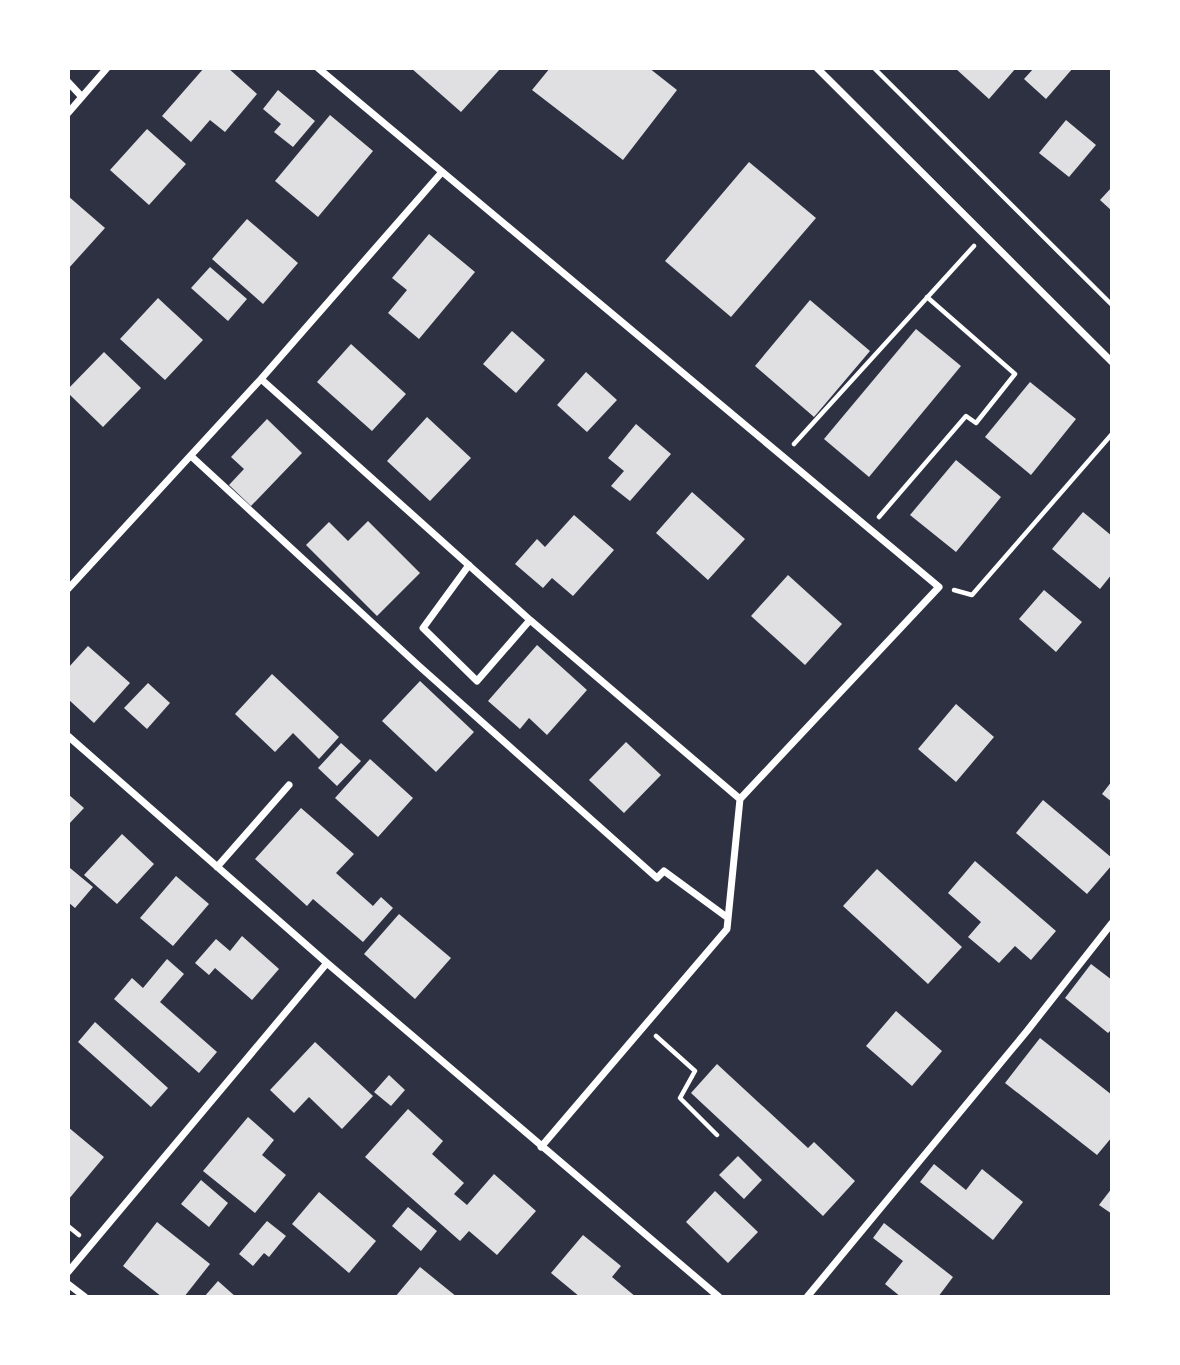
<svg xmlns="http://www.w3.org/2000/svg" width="1180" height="1365" font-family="'Work Sans',sans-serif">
<rect width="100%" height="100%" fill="#2d3142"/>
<path fill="#e0e0e3" d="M204,68H228L257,94L225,132L210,120L191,142L162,116Z
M411,68H501L461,112Z
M550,68H649L677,90L623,160L532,90Z
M955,68H1016L989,99Z
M1034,68H1073L1046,99L1024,79Z
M278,90L315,121L293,147L274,132L281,124L263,109Z
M330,115L373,151L318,217L275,181Z
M1066,120L1096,145L1069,177L1039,153Z
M147,129L186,164L149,205L110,170Z
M749,162L816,218L731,317L665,261Z
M1112,187V211L1100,200Z
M68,196L105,228L68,269Z
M247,219L298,263L263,304L212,259Z
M429,234L475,272L419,339L388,313L407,290L392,278Z
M210,267L247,299L228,321L191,288Z
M158,298L203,340L165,380L120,339Z
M810,300L870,351L814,417L755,366Z
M916,329L961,366L869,477L824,439Z
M512,331L545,360L516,393L483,364Z
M351,344L406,394L372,431L317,382Z
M104,352L141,388L103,427L68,393V389Z
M586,372L617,400L587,432L557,405Z
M1030,382L1076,419L1031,475L985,437Z
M427,417L471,458L430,501L387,461Z
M267,419L302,453L251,506L229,485L244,469L231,457Z
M636,424L671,454L630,501L611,486L624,471L608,458Z
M956,460L1001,497L956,552L910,515Z
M692,492L745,539L708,580L656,533Z
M1083,512L1112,536V574L1100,589L1052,549Z
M574,515L614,550L573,596L552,578L543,588L515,564L537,539L545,547Z
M368,521L420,573L377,616L306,545L329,522L348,541Z
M788,575L842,624L805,665L751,616Z
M1044,590L1082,622L1056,652L1019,619Z
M537,645L587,690L547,735L529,718L520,729L488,701Z
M88,646L130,683L94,723L68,699V668Z
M272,674L339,737L319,759L293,733L275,752L235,714Z
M420,681L474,732L436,772L382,721Z
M148,683L170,703L147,729L124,708Z
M956,704L994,737L956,782L918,749Z
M626,742L661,775L624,813L589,780Z
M341,743L361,761L337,786L318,768Z
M370,759L413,798L378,837L335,798Z
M1112,781V802L1102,794Z
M68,794L84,808L68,825Z
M1043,800L1112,858V865L1087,894L1016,833Z
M301,808L354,854L336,873L373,906L381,897L393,908L363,942L313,899L307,906L255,859Z
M122,834L154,864L117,904L84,875Z
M975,861L1056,931L1031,960L1015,946L999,963L968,937L981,922L948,893Z
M70,868L93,887L75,908L68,902Z
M877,869L962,947L928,984L843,906Z
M176,876L209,904L173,946L140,918Z
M399,914L451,958L415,999L364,954Z
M242,936L279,969L252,1000L215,968L209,975L195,963L216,939L230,951Z
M167,959L184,974L160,1002L217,1052L199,1073L114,999L132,978L143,988Z
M1091,964L1112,980V1029L1108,1033L1065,998Z
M896,1011L942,1051L912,1086L866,1046Z
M95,1022L168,1088L151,1107L78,1042Z
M1040,1038L1112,1095V1137L1097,1155L1005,1083Z
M315,1042L373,1096L342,1129L309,1097L294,1113L270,1090Z
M717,1064L808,1148L814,1142L855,1181L823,1216L691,1093Z
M389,1075L405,1090L391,1106L374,1092Z
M408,1109L443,1141L432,1154L464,1183L454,1194L467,1205L494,1174L536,1211L497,1255L469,1231L460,1241L365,1157Z
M248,1117L274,1140L262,1155L286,1175L255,1213L203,1171Z
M68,1127L104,1157L68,1200Z
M738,1156L762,1180L744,1199L719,1175Z
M934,1164L966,1190L982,1169L1023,1202L993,1240L920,1182Z
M201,1180L228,1203L209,1227L181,1204Z
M1112,1188V1214L1099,1205Z
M715,1191L758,1232L728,1263L686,1222Z
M319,1192L376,1241L349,1273L292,1224Z
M408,1207L437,1231L421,1251L392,1226Z
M267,1221L286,1236L269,1257L264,1253L253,1266L239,1254Z
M157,1222L210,1264L184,1297H162L123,1266Z
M884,1223L953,1277L938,1297H901L885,1284L903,1261L873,1238Z
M583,1235L621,1266L612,1277L636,1297H580L551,1273Z
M420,1267L457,1297H395Z
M218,1281L236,1297H204Z"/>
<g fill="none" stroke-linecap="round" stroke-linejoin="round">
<path stroke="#fff" stroke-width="4.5" d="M874,68L1112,305
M794,444L974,246
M879,517L966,416L976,423L1015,374L927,297
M954,590L972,595L1112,434
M656,1036L695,1071L680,1098L717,1135
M68,1226L79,1235"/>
<path stroke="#fff" stroke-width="7" d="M318,68L939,587L740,799L727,929L541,1147
M817,68L1112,362
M68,82L82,97
M68,113L107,68
M261,379L442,172
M191,456L419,666L657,878L664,871L728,918
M469,565L423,628L477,681L530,620
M68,589L261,379L530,620L740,799
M68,736L327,963L719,1297
M217,867L289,785
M68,1272L327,963
M68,1284L85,1297
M807,1297L1027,1031L1112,923"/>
</g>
<rect width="1180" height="1365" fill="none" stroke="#ffffff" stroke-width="140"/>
</svg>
